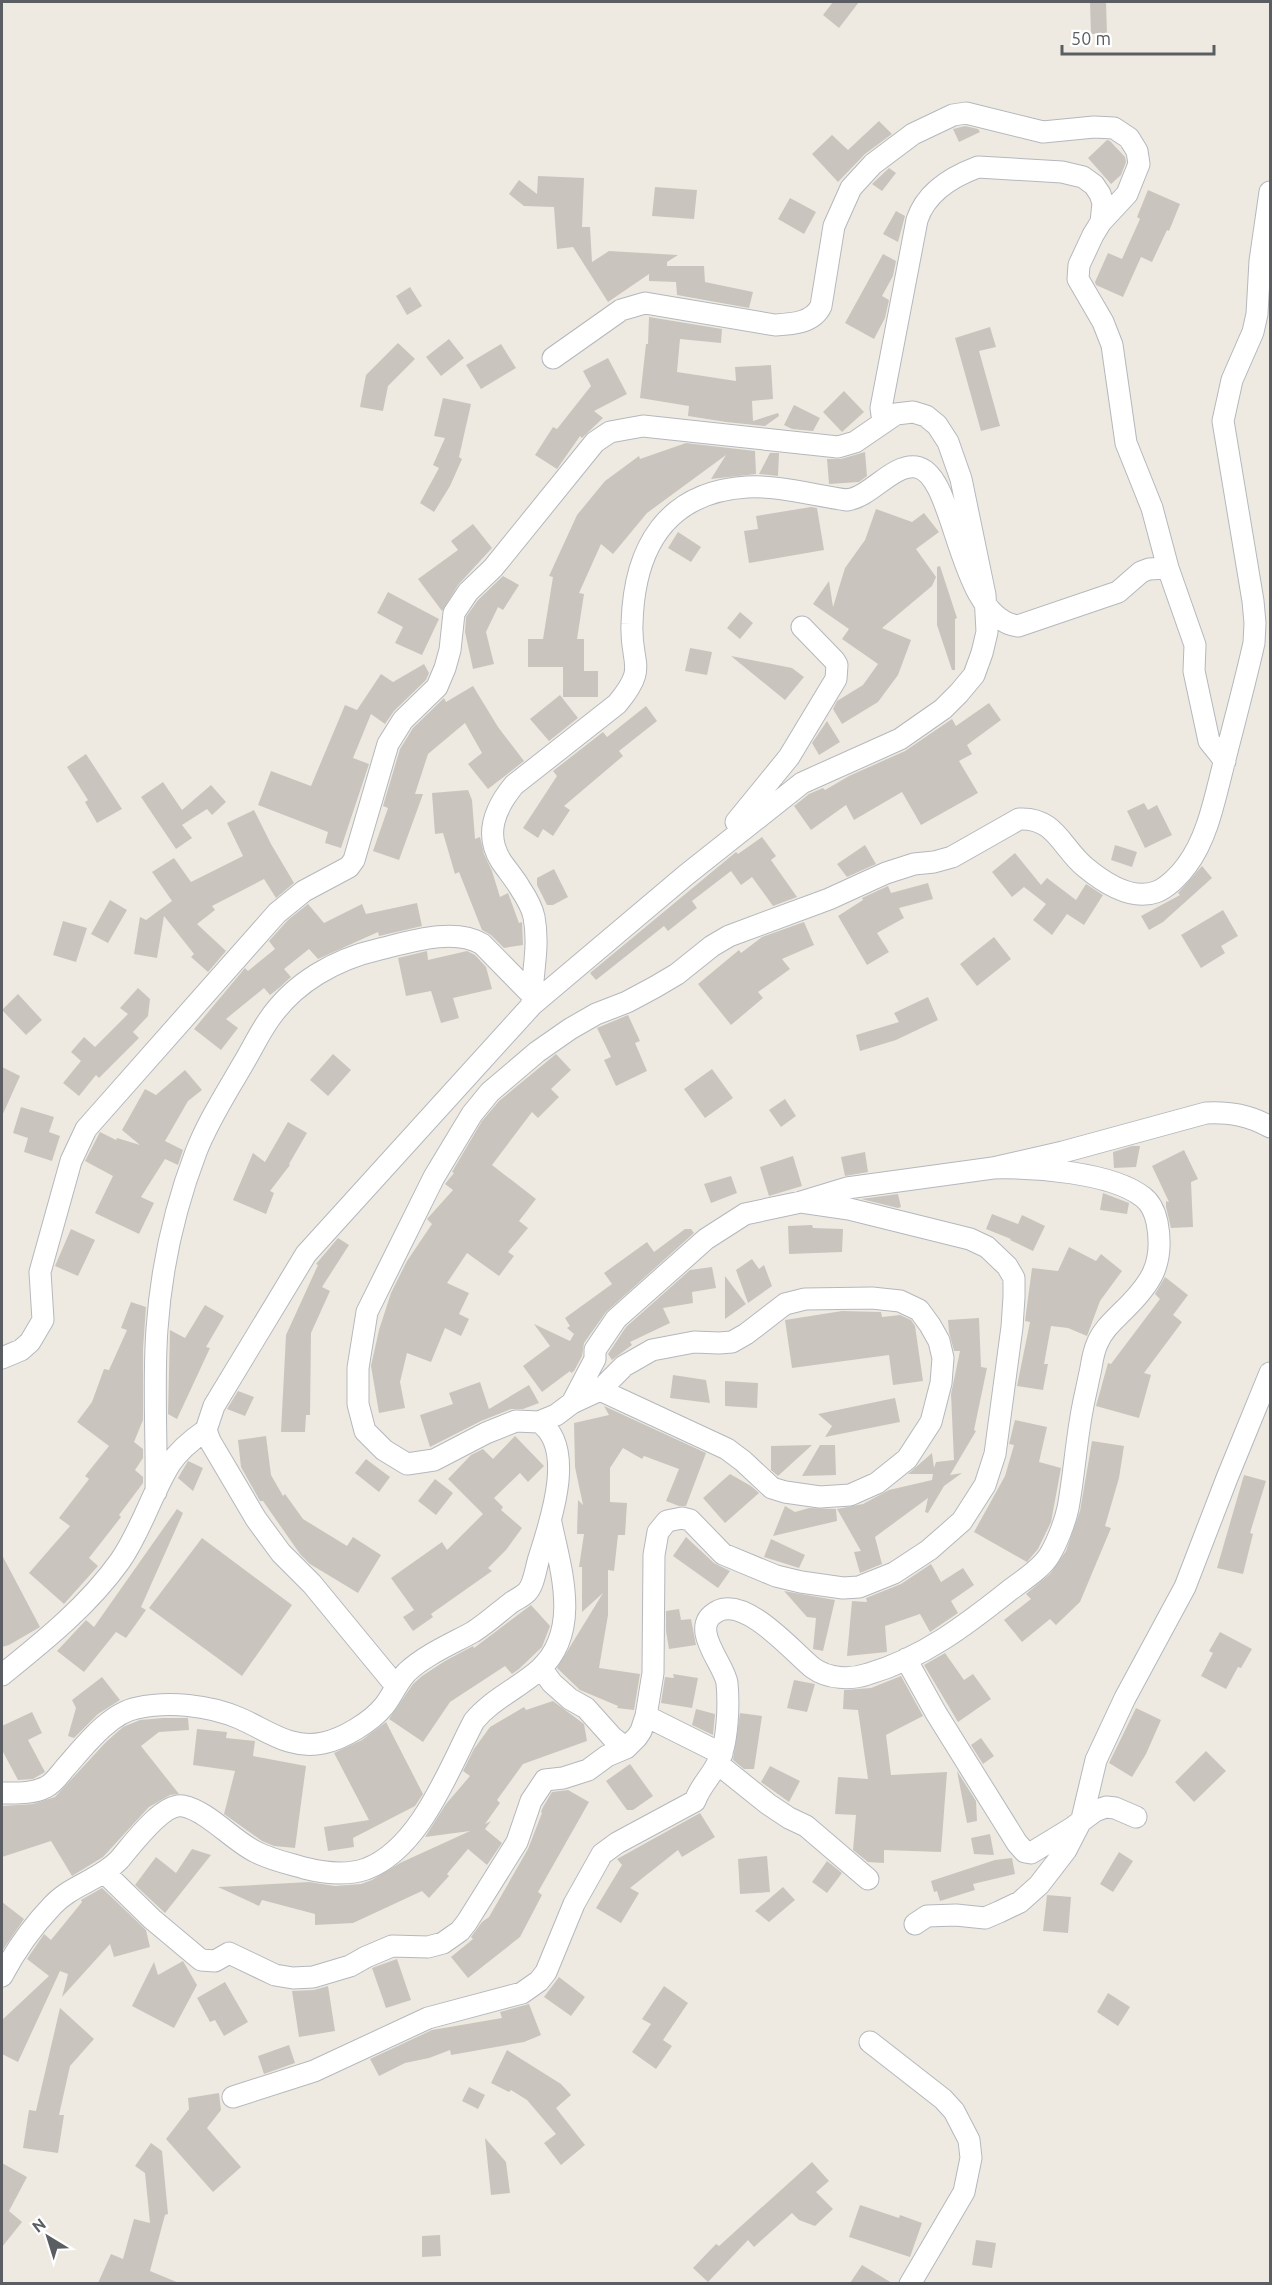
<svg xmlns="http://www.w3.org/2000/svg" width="1272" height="2285" font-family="Ubuntu,sans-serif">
<rect width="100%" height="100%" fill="#eeeae1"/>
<path fill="#c9c5be" d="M833,2H859L839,28L823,15Z
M1090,2H1106L1107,34H1091Z
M879,121L892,134L865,154L838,182L812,154L832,135L848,150Z
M965,126L978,129L980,132L959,142L953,129Z
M1107,140L1110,141L1125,157L1126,162L1121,175L1111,184L1088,158Z
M889,168L896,173L882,191L872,184Z
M538,176L584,178L582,227H590L592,262L609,251L678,255L667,262V266H704L705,282L753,292L749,308L677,295L676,282L649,281V274L608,302L573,247L557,249L554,207L524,206L509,194L519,180L537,194Z
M655,187L697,190L694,219L652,216Z
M1148,190L1180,204L1169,231L1167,230L1152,262L1141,257L1123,297L1096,285L1095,282L1108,253L1122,259L1140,219L1137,217Z
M790,198L816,212L804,234L778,219Z
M896,211L905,216L898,242L883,234Z
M883,254L896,261L893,276L882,296L889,300L885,318L874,339L845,323Z
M410,287L422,306L407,315L396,296Z
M649,317L722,329L721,343L680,339L677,372L736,381L735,367L771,365L773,399L752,401L753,421L778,413L779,416L765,426L726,422L688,416L689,406L640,398L646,344H648Z
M990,327L996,347L979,351L1000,426L981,431L955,338Z
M449,339L464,358L441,376L426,357Z
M398,343L415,359L388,386L383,411L360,407L366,375Z
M501,344L516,368L481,389L466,365Z
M608,358L627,394L594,411L603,418L582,438L580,436L557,469L535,455L553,427L557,429L591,386L583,371Z
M844,391L864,412L842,432L823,412Z
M443,398L471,404L459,457L462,459L450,486L434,512L420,503L439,468L433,465L445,438L434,436Z
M794,405L820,418L813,431L792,429L784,425Z
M686,443L755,451L756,474L711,479L726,455L647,513L613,554L601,544L579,593L584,594L577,639H584V671H598V697H563V667H528V639H543L553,577L549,576L577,515L605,481L639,456L640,459Z
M865,452L867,476L859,482L829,484L827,459H841Z
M770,453H779L778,476L759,474Z
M811,507L817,508L824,550L749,563L744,531L758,529L756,516Z
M876,509L912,522L924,513L939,532L916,549L936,577L932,586L882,628L911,640L898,675L878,702L842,724L833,709L837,701L863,685L878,664L842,639L849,629L813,604L829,581L833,607L845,568L865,540Z
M473,524L492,548L458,585L442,611L418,579L458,550L451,541Z
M678,532L701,547L691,562L668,548Z
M940,566L957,618L955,619V670H952L937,625V567Z
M503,576L519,585L503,610L498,607L486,632L494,664L473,669L465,632L466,617L478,600Z
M388,592L439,619L422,655L395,643L403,627L377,613Z
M740,612L753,623L740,639L727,628Z
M690,648L712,652L707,675L685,671Z
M731,656L792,668L804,677L785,700Z
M424,664L429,673L426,680L394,711L385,724L371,714L353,758L369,764L341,848L325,843L328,832L258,805L271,771L311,786L345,705L357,710L381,674L393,682Z
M473,686L498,727L524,761L488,789L468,764L482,753L465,723L428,754L415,794H423L399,860L373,851L388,808L383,806L400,749L413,728L444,698L446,702Z
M560,695L578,718L549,741L530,719Z
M989,703L1001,720L967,745L972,754L959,761L978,793L921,825L902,792L854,820L846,805L811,830L794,806L809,794L823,788L825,790L849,776L905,751L952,719L956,726Z
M646,706L657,721L619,751L623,756L564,806L570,810L553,836L543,829L538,838L523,828L557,776L553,771L603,732L607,737Z
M827,721L840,742L819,755L812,743Z
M86,754L122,809L97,823L85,802L88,800L67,767Z
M163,782L182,810L211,785L226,802L212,815L207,809L182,825L192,838L176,849L141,797Z
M468,790L472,800L475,839L480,837L484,854L492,871L500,897L508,893L519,923L522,922L523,945L504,948L491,935L482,930L459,872L455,874L443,833L435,834L432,793Z
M1144,803L1148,810L1157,805L1172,835L1145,848L1127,811Z
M254,810L271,844L294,883L276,898L264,879L212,906L215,910L197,924L226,951L208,972L191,957L194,954L164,916L157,958L134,954L140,917L146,920L172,901L152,872L174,858L191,882L243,856L227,823Z
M762,837L776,856L771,860L797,897L773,906L752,877L741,885L731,871L692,901L697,908L668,931L664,926L596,980L590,973L736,852L738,854Z
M865,845L876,864L847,877L837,864Z
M1115,845L1137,852L1132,867L1111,860Z
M1015,853L1041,885L1047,878L1076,900L1086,884L1103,895L1084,925L1067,914L1052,935L1033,920L1046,904L1024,887L1012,897L992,872Z
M1202,866L1212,878L1163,922L1149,930L1141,916L1180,895L1178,893Z
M554,869L568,897L553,905H547L537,885V878Z
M928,883L933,899L899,908L904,918L877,933L889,952L867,965L838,916L863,900L862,898L888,886L891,893Z
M110,900L127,910L108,943L91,934Z
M417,903L422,926L379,936L378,932L318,959L309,949L284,969L291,977L279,988L270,995L264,988L226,1019L238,1028L221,1050L194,1029L245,968L248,971L275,949L269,941L288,920L308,904L324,923L362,904L366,914Z
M1223,910L1238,936L1221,946L1225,953L1201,968L1181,935Z
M63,921L87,928L76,962L53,955Z
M804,922L814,945L782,959L790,969L758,992L763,998L731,1025L698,984L739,950L741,953L762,937Z
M994,937L1011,959L977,986L960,964Z
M427,951L428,960L467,951L475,955L486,967L492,989L453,998L459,1018L441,1023L431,991L406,996L398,958Z
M138,988L150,999L148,1016L133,1032L139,1038L99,1078L96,1075L79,1096L63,1083L81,1061L71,1052L84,1037L95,1047L128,1014L120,1008Z
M18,994L42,1020L26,1035L2,1010Z
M928,997L938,1020L896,1040L860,1051L856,1035L899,1022L894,1013Z
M628,1015L640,1041L635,1043L647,1071L616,1086L604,1060L611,1057L597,1028Z
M333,1054L351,1070L328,1096L310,1080Z
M556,1054L571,1070L551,1089L559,1097L538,1118L532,1112L492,1165L536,1199L519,1221L528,1228L508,1252L514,1256L499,1276L467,1253L447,1283L469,1293L459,1314L469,1319L461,1336L445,1328L431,1362L407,1353L400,1382L405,1408L379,1413L371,1366L379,1330L391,1293L407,1261L432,1224L427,1219L453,1190L445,1184L454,1173L452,1172L482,1121L499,1101Z
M2,1067L20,1076L2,1116Z
M712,1069L733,1098L705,1118L684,1089Z
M185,1070L202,1090L188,1101L165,1141L183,1150L178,1165L165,1159L141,1197L154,1203L139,1234L95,1213L113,1176L85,1161L100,1132L116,1140L117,1138L140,1145L122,1130L145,1089L156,1095Z
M785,1099L796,1116L781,1127L769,1110Z
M21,1107L54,1117L49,1132L60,1136L52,1161L24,1152L28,1138L13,1133Z
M288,1122L307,1133L289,1164L290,1165L270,1191L274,1193L266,1214L233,1200L253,1153L265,1162Z
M1132,1146H1140L1136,1167L1114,1168L1113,1152Z
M1184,1150L1198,1179L1191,1182L1193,1227L1171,1228L1166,1207V1201L1169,1202L1152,1166Z
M865,1152L868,1172L845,1176L841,1157Z
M793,1156L802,1186L769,1196L760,1167Z
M731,1176L737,1193L711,1203L704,1184Z
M1103,1193L1129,1203L1127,1214L1100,1210Z
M898,1194L901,1207L898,1208L861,1199Z
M992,1214L1018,1224L1022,1215L1045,1226L1033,1251L1010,1240L1011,1239L986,1229Z
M812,1225L813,1228L843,1229L842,1252L789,1254L788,1226Z
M71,1229L95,1240L78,1276L55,1266Z
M685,1229H691L694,1233L606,1312L584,1343L582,1356L574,1371L571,1373L570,1371L542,1392L523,1366L550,1346L534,1324L570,1341L574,1334L567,1328L570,1326L565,1318L612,1284L604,1273L647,1242L654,1252Z
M338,1238L349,1245L322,1287L330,1291L311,1333L310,1415H306L305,1432H281L286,1335L318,1265L316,1264Z
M1069,1247L1096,1261L1101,1254L1122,1271L1100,1301L1087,1336L1068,1328L1051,1326L1044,1364H1048L1043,1390L1017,1386L1030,1322L1025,1321L1032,1268L1058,1271Z
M752,1259L759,1269L764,1265L772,1286L748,1303L736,1270Z
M712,1267L716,1288L692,1292L693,1303L663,1308L670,1323L630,1342L632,1345L612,1360L608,1354L626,1327L690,1270Z
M725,1276L746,1304L725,1319Z
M1165,1277L1188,1295L1173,1315L1182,1322L1144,1373L1151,1375L1139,1418L1096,1406L1108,1363L1111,1364L1160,1299L1155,1294Z
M131,1302L146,1307L143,1349V1420L134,1442L143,1449V1458L135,1470L143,1477V1483L119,1515L121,1517L89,1558L98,1566L64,1604L29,1573L70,1526L59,1518L89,1479L85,1476L109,1446L77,1422L92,1402L104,1369L109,1370L127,1330L121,1328Z
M205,1305L224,1316L206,1347L210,1348L177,1419L168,1414L170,1330L185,1338Z
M842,1311L881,1312L882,1317L900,1315L911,1320L915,1326L923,1381L893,1385L889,1355L792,1368L785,1320Z
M979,1318L981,1367L987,1368L974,1430L976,1431L950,1475L962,1473L944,1486L928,1513L925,1512L928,1498L875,1537L882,1564L860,1573L854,1552L861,1551L837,1509L863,1504L889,1490L932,1480L933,1474H908L932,1453L934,1468L936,1462L954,1460L951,1394L960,1351H954L949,1332L948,1320Z
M673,1375L706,1380L710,1403L670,1398Z
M725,1381L758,1383L757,1408L725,1406Z
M480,1382L489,1409L529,1385L539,1403L523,1409H511L481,1421L430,1447L420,1415L453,1404L449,1393Z
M238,1391L254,1397L245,1416L227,1409Z
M895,1398L900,1422L825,1437L832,1426L818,1414Z
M604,1406L706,1453L686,1506H679L666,1501L679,1469L644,1456L642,1459L623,1448L610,1468V1502L627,1503L625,1535H618L614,1571L608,1570V1615L599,1668L640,1674L634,1710L617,1708L618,1706L580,1690L557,1668L603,1593L582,1612V1567H579L584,1534H577L578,1500L583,1505L575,1467L574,1423L609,1415Z
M1015,1420L1047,1427L1039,1462L1061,1468L1051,1522L1038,1549L1027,1562L974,1532L1005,1476L1014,1445L1009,1444Z
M266,1436L271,1475L283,1496L285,1494L303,1519L347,1546L353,1537L381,1555L358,1593L310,1564L300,1554L263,1501H260L241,1467L238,1440Z
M515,1436L544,1466L528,1482L520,1473L494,1498L503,1507L501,1510L522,1528L506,1550L488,1568L492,1571L431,1614L433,1617L413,1631L403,1617L414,1610L391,1578L442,1542L447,1550L483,1514L448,1479L471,1455L483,1449L493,1459Z
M1092,1441L1124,1446L1119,1478L1105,1526L1111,1528L1080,1602L1056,1625L1050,1619L1022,1642L1004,1620L1031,1599L1026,1594L1050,1574L1066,1551L1080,1511Z
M812,1445L778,1476L771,1470V1446Z
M820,1445H835L836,1475L802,1476Z
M366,1459L390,1477L379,1492L355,1473Z
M188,1461L203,1468L193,1491L178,1478Z
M730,1474L751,1486L759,1493L725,1523L703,1498Z
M1244,1475L1266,1481L1250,1533L1253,1534L1243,1574L1217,1568Z
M435,1479L453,1493L436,1515L418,1501Z
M785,1506L795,1512L809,1508L836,1509L837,1521L773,1536Z
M177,1509L183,1513L141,1607L146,1610L126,1638L116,1632L84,1672L57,1651L86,1620L94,1627Z
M686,1537L714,1563L730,1571L718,1588L673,1556Z
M202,1538L292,1605L242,1676L149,1608Z
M771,1539L805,1555L799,1568L764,1557Z
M2,1555L40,1627L9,1645L2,1647Z
M931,1564L941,1582L963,1568L974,1585L951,1601L958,1613L930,1632L920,1614L885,1626L887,1652L847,1656L852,1601L867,1602L866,1598L901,1584Z
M784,1591L835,1600L823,1651L813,1649L816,1618L807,1617Z
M531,1605L550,1626L542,1647L519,1669L512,1674L505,1666L450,1702L423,1742L389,1719L413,1684L422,1676L445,1661L473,1646L474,1648Z
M679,1609L681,1620L691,1619L696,1645L669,1649L666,1631V1611Z
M1220,1632L1252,1649L1241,1668L1238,1667L1226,1689L1201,1676L1213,1653L1209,1651Z
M945,1653L964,1680L973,1674L991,1699L958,1722L924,1665Z
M673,1674L698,1678L692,1708L661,1703L665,1677L674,1678Z
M901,1676L923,1716L886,1735L891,1775L947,1772L941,1852L884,1850V1863L868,1862L853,1850L856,1815L835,1814L838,1777L868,1779L858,1710L843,1709L844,1690L871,1688Z
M102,1677L120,1700L98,1714L74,1738L68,1736L76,1708L72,1700Z
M794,1680L815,1684L807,1712L787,1708Z
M553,1701L584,1724L587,1741L523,1764L497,1800L500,1803L485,1824L491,1821L485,1829L502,1843L487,1865L468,1849L447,1874L449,1876L429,1898L422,1891L353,1923L315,1925V1914L262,1900L259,1906L218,1887L309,1882L335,1886L361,1884L372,1880L400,1863L470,1831L425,1837L446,1804L470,1776L463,1771L474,1749L490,1727L524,1707L526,1710Z
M1136,1708L1161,1720L1146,1754L1132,1777L1109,1763Z
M696,1709L715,1714L713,1735L692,1725Z
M32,1712L42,1733L28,1740L45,1772L33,1779L18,1780L2,1750V1726Z
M740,1713L762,1716L754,1769H744L733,1760Z
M163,1718H188L189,1730L159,1732L141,1746L179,1794L170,1795L149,1807L103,1857L72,1876L51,1841L2,1857V1806L33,1804L55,1797L106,1742L123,1727L140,1720Z
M386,1722L423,1794L415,1806L353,1838L354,1847L328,1851L324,1827L369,1820L334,1753L362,1740Z
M197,1729L227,1732L226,1738L255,1741L253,1756L306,1766L295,1848L274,1846L262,1841L224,1814L235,1771L193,1765Z
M981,1738L994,1756L983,1764L971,1745Z
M1206,1751L1226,1771L1194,1802L1175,1782Z
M630,1764L653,1796L633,1810H627L606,1781Z
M770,1766L800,1781L789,1802L761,1782Z
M957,1771L976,1801L977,1821L967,1823Z
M568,1790L589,1802L538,1892L542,1895L520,1937L468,1978L451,1957L473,1939L471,1937L482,1922L489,1917L528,1849L542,1813L541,1812L543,1807L552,1792Z
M700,1813L715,1837L682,1857L678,1850L630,1888L639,1893L621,1923L596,1908L622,1865L617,1859Z
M990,1834L994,1855L974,1854L971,1838Z
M192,1849L211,1855L165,1913L135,1885L156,1857L176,1873Z
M1119,1852L1133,1861L1113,1892L1100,1884Z
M767,1856L770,1892L740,1894L738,1859Z
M1012,1858L1015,1874L973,1884L975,1890L940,1901L937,1891L934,1892L931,1881L995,1860Z
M827,1861L842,1873L827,1893L812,1882Z
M783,1887L795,1900L769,1922L755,1911Z
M102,1888L146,1930L150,1947L114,1957L110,1944L62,1997L68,1974L60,1971L18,2062L2,2054V2020L49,1976L27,1959L44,1934L51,1940L82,1902L81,1900Z
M1047,1895L1071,1897L1068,1933L1043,1931Z
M2,1902L24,1919L2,1951Z
M397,1959L411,2000L386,2008L372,1968Z
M183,1961L197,1985L174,2028L132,2006L154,1962L158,1975Z
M559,1977L585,1997L571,2016L544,1997Z
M225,1982L248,2022L224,2036L215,2020L210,2022L197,1998Z
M328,1986L335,2031L299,2037L292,1991L314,1990Z
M664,1986L688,2003L663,2040L672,2046L656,2069L632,2052L651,2024L642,2019Z
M1108,1993L1130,2007L1118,2026L1097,2012Z
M529,2004L541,2035L524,2042L451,2055L450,2050L429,2058L405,2063L379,2076L370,2059L432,2030L502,2018L500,2012Z
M60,2008L94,2039L70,2066L59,2115H64L58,2153L23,2148L29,2110L36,2111Z
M289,2045L295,2063L264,2074L258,2056Z
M507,2050L561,2084L571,2095L556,2108L585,2145L561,2165L544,2143L556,2134L527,2100L511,2090L509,2092L491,2083Z
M469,2087L485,2095L478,2109L462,2101Z
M219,2093L221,2110L207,2128L241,2167L213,2192L166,2139L189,2109L188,2098Z
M485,2138L506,2162L510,2193L491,2195Z
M151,2143L162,2151L168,2214L165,2215L150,2271L179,2283H98L111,2254L123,2259L134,2219L150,2223L145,2173L135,2166Z
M812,2162L829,2181L816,2192L833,2209L815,2226L799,2220L792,2213L754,2247L748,2240L708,2282L693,2268L716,2244L719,2246Z
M2,2163L27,2177L9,2211L22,2222L2,2247Z
M860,2205L899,2218L900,2215L922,2223L910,2257L849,2237Z
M440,2235L441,2256L422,2257V2236Z
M976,2240L996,2243L992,2268L972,2265Z
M862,2265L892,2283H850Z"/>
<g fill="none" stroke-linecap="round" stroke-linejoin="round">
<g stroke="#b4b8bd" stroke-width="23">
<path id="street" d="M553,358L621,310L645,303L775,325C792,324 813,323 821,306L834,226L851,188L873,164L913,134L953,115L966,113L1043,132L1094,127L1114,128L1129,138L1137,151L1139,164L1127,194L1101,222L1093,235L1079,265L1078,279L1103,322L1112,345L1126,443L1152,508L1168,568L1195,645L1194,671L1209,741L1225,761
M883,422L881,408L917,220C926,192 951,177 978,167L1062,172L1083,177L1094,185L1100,194L1103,203L1101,222
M736,822L789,757L836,679L837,665L834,660L802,627
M532,1005C531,975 540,949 534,917C532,907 526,897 520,888C515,879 507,870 501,861C484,834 495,808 514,785L617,704C649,666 630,665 632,624C634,548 666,492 747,487C776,485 817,496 847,500C871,497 892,464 916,467C957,473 956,618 1018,626L1118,592L1141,572L1149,569L1168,568
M2,1358L21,1350L30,1342L43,1320L40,1272L71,1161L86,1129L277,913L304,891L349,867L354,860L388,744L403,720L437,687L445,668L450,650L454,613L468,592L493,568L595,442L610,432L643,426L838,447L855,442L896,414L913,412L926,416L937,425L948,442L961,479L985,595L987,632L982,653L974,675L959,693L943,709L900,739L802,783L686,875L532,1005L306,1254L214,1406L206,1430L210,1441L256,1519L281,1553L312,1584L396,1686
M572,1403L600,1390L624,1366L652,1350L694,1342L719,1343L732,1342L746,1334L785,1304L805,1299L872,1298L900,1301L919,1310L930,1325L939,1341L943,1358L941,1383L931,1422L907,1459L877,1483L850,1495L820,1497L785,1492L772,1488L743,1461L727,1449L600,1390
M539,1422L556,1415L572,1403L595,1359V1350L616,1319L706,1239L745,1214L801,1202L847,1188L993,1168L1063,1152L1206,1113C1230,1112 1249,1115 1270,1127
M156,1492C157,1438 153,1383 157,1329C161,1270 175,1207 196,1152C208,1121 227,1092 243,1064C252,1049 259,1034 268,1021C294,982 336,959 380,949C409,942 454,927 482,944L532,995
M906,1659L936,1713L1017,1843L1025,1852L1031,1853L1072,1828L1095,1811L1106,1807L1115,1808L1136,1817
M541,1668L552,1683L570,1699L586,1708L612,1737L626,1748
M2,1675C44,1641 88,1606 120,1561C141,1531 151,1495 170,1464C179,1450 193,1439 206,1430
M646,1716L722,1754
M718,1764L768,1804L789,1818L806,1826L868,1879
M2,1793C16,1793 33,1794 46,1787C53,1784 60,1774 65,1768C83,1748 109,1713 137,1708C169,1701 208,1705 239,1718C267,1730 290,1750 323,1743C343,1739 371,1722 384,1706C393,1695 397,1682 407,1672C425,1655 451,1644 473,1632C487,1623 499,1612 512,1602C517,1599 523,1596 527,1592C534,1585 536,1567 539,1558C550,1523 577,1447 539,1422L516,1421L486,1433L434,1460L407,1464L384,1450L365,1431L358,1404V1368L367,1312L434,1177L472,1114L490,1092L537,1052L570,1029L596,1014L627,1002L655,987L677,974L712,946L729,936L829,899L886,873L914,864L934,862L952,857L1019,819C1055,817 1061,847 1085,867C1103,882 1131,901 1156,892C1167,888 1180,875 1187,865C1208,837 1215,797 1224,763C1234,723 1245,683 1254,643L1255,623L1253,601L1223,421L1232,380L1253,332L1257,314L1260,261L1270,192
M105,1873L152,1919L201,1960L215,1961L229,1953L275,1975L293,1978L313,1977L350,1966L366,1957L392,1946L428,1947L443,1943L460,1931L467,1922L517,1842L531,1801L545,1780L563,1778L588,1770L607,1756L626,1748L637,1737L641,1731L646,1716L653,1673L654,1555L658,1532L667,1521L682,1518L690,1520L723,1554L776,1576L801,1582L843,1588L859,1587L894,1573L929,1550L962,1521L985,1485L995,1454L1012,1327L1014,1297V1278L1007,1266L987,1247L970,1239L849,1209L801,1202
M915,1924L927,1916L956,1915L985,1918L999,1912L1020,1902L1039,1885L1066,1850L1082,1819L1096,1760L1125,1698L1185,1587L1227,1478L1270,1373
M2,1976C15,1951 32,1927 52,1906C71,1885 100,1880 119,1860C131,1846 163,1802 183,1806C208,1811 233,1841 256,1852C272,1860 287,1863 304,1868C324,1873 346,1876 366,1869C421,1848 449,1768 474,1721C492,1699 519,1688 540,1669C581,1631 561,1570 551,1523
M870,2042L943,2099L954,2111L969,2140L971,2158L964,2192L910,2284
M233,2097L314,2071L428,2018L522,1993L539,1981L546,1972L574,1904L602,1854L617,1843L695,1801C700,1786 711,1777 718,1762C728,1744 729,1704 727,1683C724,1663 687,1627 718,1611C747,1597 794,1653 813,1668C828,1679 851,1680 868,1674C923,1658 966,1625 1010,1590C1023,1580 1040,1570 1049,1556C1057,1543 1065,1522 1068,1508C1074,1476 1076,1443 1082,1411C1084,1399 1087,1388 1089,1377C1092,1366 1092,1355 1097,1344C1102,1331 1112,1322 1122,1312C1151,1284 1165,1264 1157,1222C1155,1213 1151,1203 1143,1197C1111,1172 1033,1167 993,1168"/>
</g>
<use href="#street" stroke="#fff" stroke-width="21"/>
</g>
<rect width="1272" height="2285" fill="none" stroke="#5a5e63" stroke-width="6"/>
<g transform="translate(48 2237) rotate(322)" stroke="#ffffff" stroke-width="4.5" paint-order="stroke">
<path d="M0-4.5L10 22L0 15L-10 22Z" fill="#5a5e63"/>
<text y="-9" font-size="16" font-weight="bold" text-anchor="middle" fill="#5a5e63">N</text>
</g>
<path d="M1062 45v9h152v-9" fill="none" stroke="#5a5e63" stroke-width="3"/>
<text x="1071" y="45" font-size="18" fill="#5a5e63" stroke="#ffffff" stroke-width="4.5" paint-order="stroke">50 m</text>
</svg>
